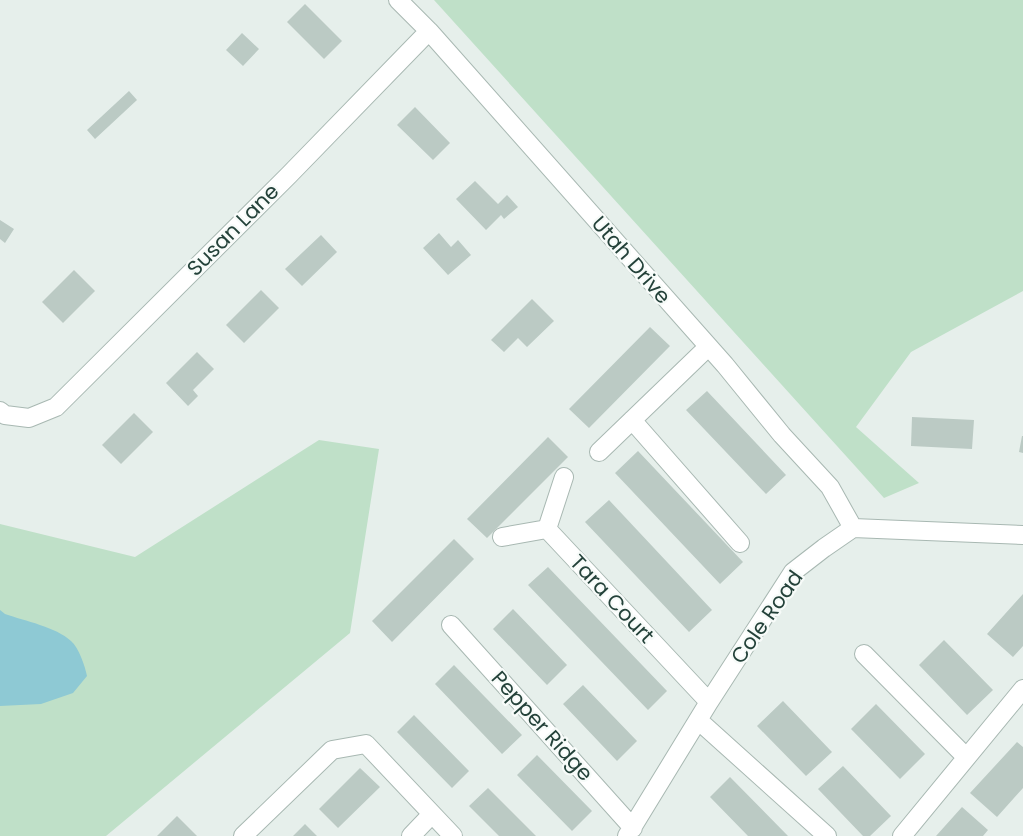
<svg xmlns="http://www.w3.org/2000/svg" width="1023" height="836" font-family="Poppins,sans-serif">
<rect width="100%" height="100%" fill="#e6efeb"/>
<path fill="#bfe0c8" d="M434,0H1023V291L911,352L856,427L919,483L884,498Z
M319,440L379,449L350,633L106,836H0V524L135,557Z"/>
<path fill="#8ec9d4" d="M0,610L5,614C25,621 56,627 71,641C79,648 85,666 87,676L73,693L41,704L0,706Z"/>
<path fill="#bbcac4" d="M305,4L342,41L324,59L287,22Z
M242,33L259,49L243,66L226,50Z
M129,91L137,100L95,139L87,130Z
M415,107L450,143L433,160L397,125Z
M475,181L498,204L507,195L518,207L504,219L501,215L486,230L456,199Z
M0,220L14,229L5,243L0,239Z
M439,233L451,247L458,240L471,255L448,275L423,248Z
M321,235L337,252L302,286L285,269Z
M74,270L95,291L63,323L42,302Z
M261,290L279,308L244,343L226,325Z
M532,299L554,321L527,347L518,338L504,352L491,340Z
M650,327L670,346L589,428L569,409Z
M197,352L214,369L193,390L198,396L188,406L166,383Z
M707,391L786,475L766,494L686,410Z
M134,413L153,432L121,464L102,445Z
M912,417L974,420L972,449L911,446Z
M1022,436H1023V453L1019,452Z
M548,437L568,457L487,538L467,519Z
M638,451L743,562L720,584L615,473Z
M609,500L712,610L689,632L585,522Z
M454,539L474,559L392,642L372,621Z
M548,567L667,691L648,710L528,585Z
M1023,594V646L1013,657L987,634Z
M513,609L567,665L547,685L493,629Z
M944,640L993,690L967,715L919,665Z
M454,665L522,735L502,754L435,684Z
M583,685L637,741L617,761L563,704Z
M783,701L832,752L806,776L757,726Z
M876,704L925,754L900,779L851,729Z
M414,715L469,771L452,788L397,732Z
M1017,742L1023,747V788L997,817L970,793Z
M537,755L592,811L572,831L517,775Z
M843,766L891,816L870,836H863L818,789Z
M360,768L380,787L338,828L319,809Z
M730,777L788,836H748L710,797Z
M488,788L536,836H499L469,806Z
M962,807L988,830L983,836H936Z
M177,816L197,836H157Z
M305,824L317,836H293Z"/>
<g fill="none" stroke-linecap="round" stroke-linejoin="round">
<g stroke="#a8b8b2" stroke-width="20">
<path id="minor" d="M398,0L429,31L725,365L782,435L830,487L853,528
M0,411L5,415L29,418L56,407L289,175L429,31
M632,420L740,543
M599,452L708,347
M547,529L709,702
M547,529L564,477
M502,537L547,529
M451,625L633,828
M864,654L966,757
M698,720L827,836
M243,836L332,750L366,744L453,836
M411,836L432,814
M627,836L709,702L793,572L824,548L853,528L1023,535
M902,836L1023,689"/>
</g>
<use href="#minor" stroke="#fff" stroke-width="18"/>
</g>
<g text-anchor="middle" stroke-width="4.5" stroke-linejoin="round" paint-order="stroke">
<g font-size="21" fill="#24423a" stroke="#f7fbf9">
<text transform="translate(233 230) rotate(-45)" y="7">Susan Lane</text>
<text transform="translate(631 260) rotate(49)" y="7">Utah Drive</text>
<text transform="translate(612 599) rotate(47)" y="7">Tara Court</text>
<text transform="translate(767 617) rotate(-55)" y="7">Cole Road</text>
<text transform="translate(542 726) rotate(48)" y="7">Pepper Ridge</text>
</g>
</g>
</svg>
